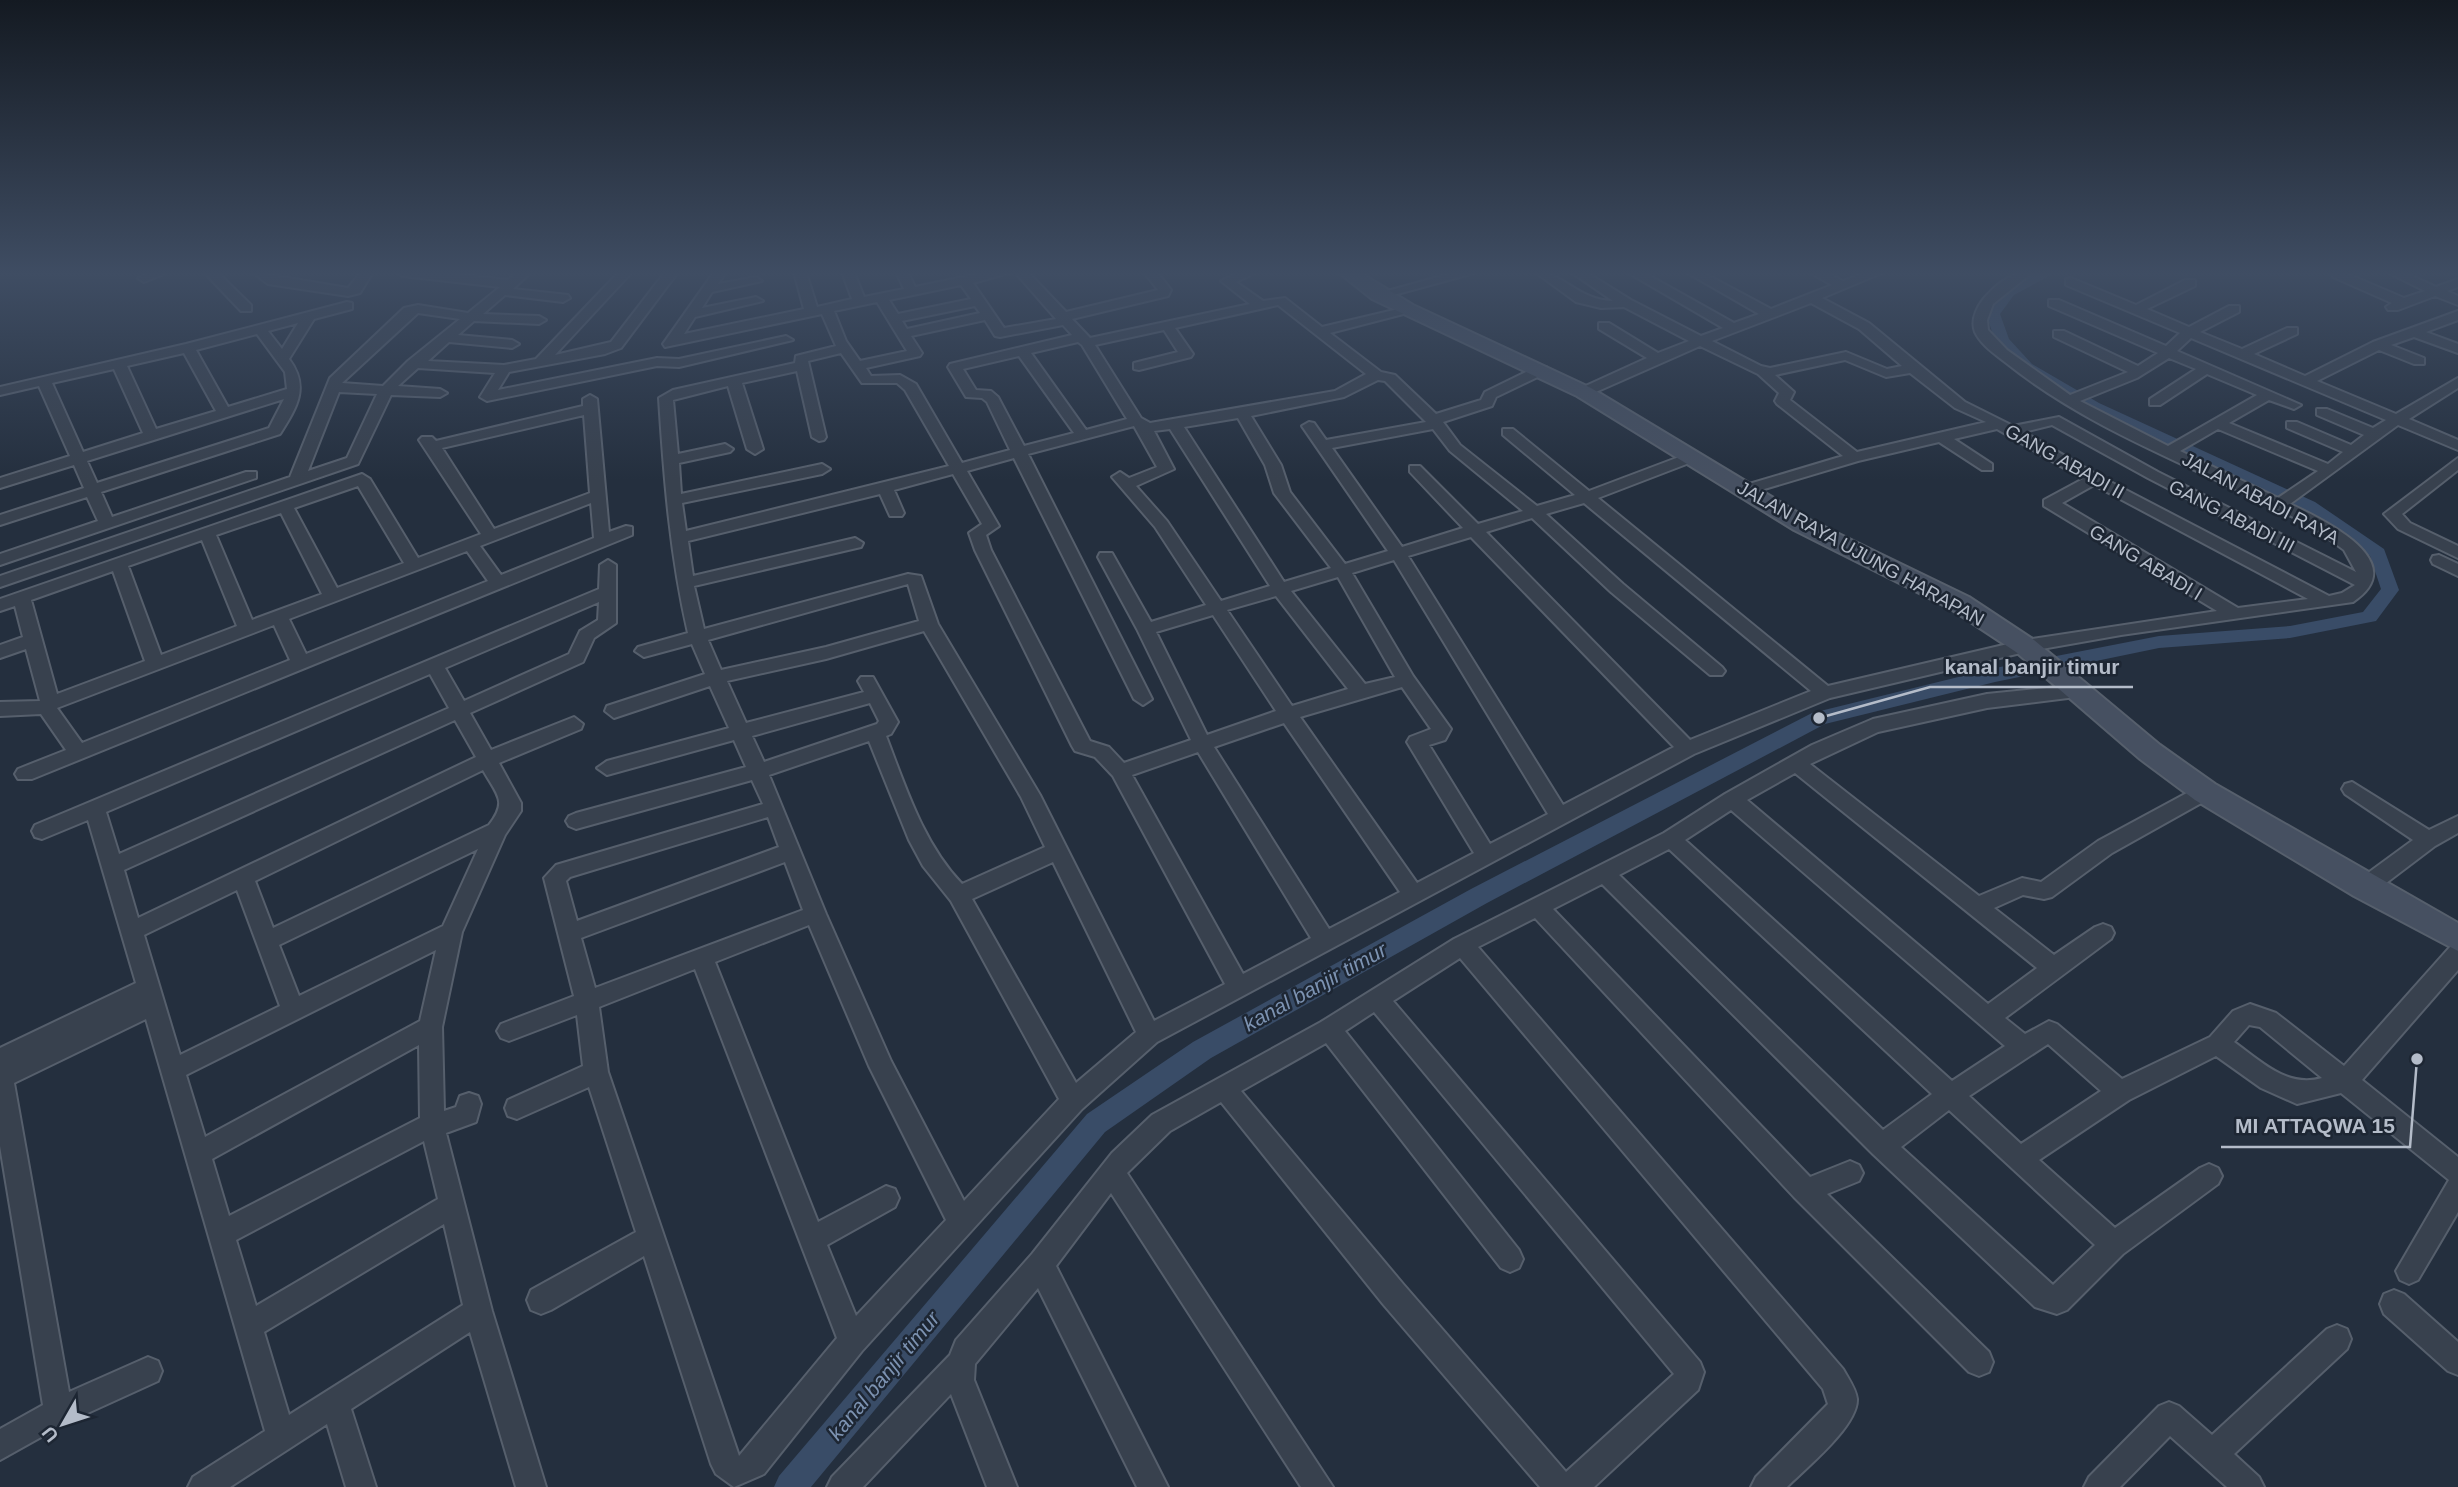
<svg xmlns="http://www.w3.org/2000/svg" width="2458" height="1487" font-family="Helvetica,sans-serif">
<rect width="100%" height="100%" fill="#242f3e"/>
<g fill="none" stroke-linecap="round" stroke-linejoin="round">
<path fill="#394c67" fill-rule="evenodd" d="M2039,272H2057L2014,295L2000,314L2009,339L2032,364L2099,403L2315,502L2384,549L2399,590L2376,621L2290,638L2159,648L1995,682L1825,724L1487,903L1211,1058L1105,1132L811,1487H774L779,1476L1087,1114L1193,1042L1471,889L1812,713L1995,668L2159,636L2290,626L2363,612L2381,589L2370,556L2303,510L2087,409L2022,370L1995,340L1986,314L2004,289Z"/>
<g stroke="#565f6c" stroke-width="4">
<path id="street" d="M150,272H169L144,282L138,278Z
M204,272H217L251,305V311H241Z
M252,272L348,288L361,272H373L360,293L348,296L268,284Z
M397,272H438L508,280L517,272H531L513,289L568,295L570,298L563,302L505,295L483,314L539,316L546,320L539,324L474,321L458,335L512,340L519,344L512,348L449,342L428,361L504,365L536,359L619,272H632L555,355L611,342L665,272H678L621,348L605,354L509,372L498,390L657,358L679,359L786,336L793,340L679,367L657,366L487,401L480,397L495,373L418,368L398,386L440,389L447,393L440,397L391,395L358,464L0,587V576L290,477L330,378L404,308L418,305L468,313L500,287L403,276ZM418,313L460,319L408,361L383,386L342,383ZM339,392L377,394L347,458L308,471Z
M714,272H726L718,284L756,277L762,281L712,292L702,308L756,297L763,301L695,317L684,334L804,309L794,272H806L817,307L852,299L842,272H854L864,297L904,289L896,272H908L915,287L987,272H1012L973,283L1004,328L1056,319L1015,272H1028L1066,312L1158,290L1144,272H1157L1171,290L1168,296L1072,319L1090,338L1250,304L1221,281L1239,272H1257L1236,282L1263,301L1285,298L1322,327L1411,306V312L1330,333L1381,372L1395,375L1436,414L1481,400L1485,392L1536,367H1546V373L1496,397L1492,406L1443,422L1460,445L1537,506L1575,495L1503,435V429H1513L1589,491L1687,454H1697V460L1598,498L1828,686L2025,640L2217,611L2044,506V500L2083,479L1997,429L1954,439L1992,464V470H1982L1939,442L1858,461L1751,493H1739V487L1843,456L1777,404L1775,401L1779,393L1758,374L1700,346L1589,395H1579V389L1647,358L1599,329V323H1609L1658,353L1689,341L1624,307L1601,308L1576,302L1535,272C1564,272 1577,300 1613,301L1571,272H1586L1631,300L1701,336L1723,328L1627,272H1643L1734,323L1759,314L1686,272H1702L1771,309L1832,285L1809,272H1825L1843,281L1866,272H1884L1822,298L1869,323L1965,402L2013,426L2059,417L2158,472L2356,572L2344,550L2314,528C2211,472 2097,436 2005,362C1995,354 1981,345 1975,332C1970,319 1978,304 1988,294C2001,280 2014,272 2033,272L1993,304L1987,320L1988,330L2007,350L2070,395L2128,372L2054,337V331H2064L2138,366L2158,353L2049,306V300H2059L2166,346L2180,333L2066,285V279L2071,278L2136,305L2185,280H2195V286L2147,309L2189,327L2229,306H2239V312L2200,332L2242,349L2287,328H2297V334L2254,354L2305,376L2373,342L2458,311V320L2426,332L2458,344V353L2414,337L2391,345L2424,358V364H2414L2379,350L2317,381L2396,414L2458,378V388L2409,419L2458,440V450L2398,425L2290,504C2324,520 2413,562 2353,602L2121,635L2025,652L1830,698L1694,754L1157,1042L1082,1109L862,1351L764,1474L734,1487L716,1474L711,1464L644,1256L551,1310L541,1314L531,1310L527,1300L531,1290L636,1232L589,1087L517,1119L508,1116L505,1108L508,1100L583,1066L577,1015L509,1041L501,1038L497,1031L501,1024L574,996L544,878L556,865L763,804L752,780L576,829L569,826L566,821L569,816L576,813L746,767L734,740L607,775L597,768L607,761L729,728L710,686L614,718L605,711L607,706L705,674L692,644L644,657L635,651L638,647L688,633C670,555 664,477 659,398L673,390L795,363L796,356L836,346L822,314L665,347L663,344ZM961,285L971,299L898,314L889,300ZM877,302L907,351L860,361L846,341L834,311ZM1811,303L1859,329L1902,366L1887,369L1846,352L1770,368L1761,366L1712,341ZM1278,305L1366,374L1335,391L1150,423L1141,418L1095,345L1164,330L1178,352L1134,363V369L1139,370L1191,357L1193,354L1175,328ZM975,306L980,313L907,329L902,321ZM985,320L995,336L1000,337L1063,325L1072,335L950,364L948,367L966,397L982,398L987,402L1010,450L962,463L916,384L900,375L871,376L866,368L920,356L922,353L911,336ZM2191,338L2386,420L2373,428L2327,409H2317V415L2364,435L2351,445L2297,422H2287V428L2343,452L2328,464L2229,423L2269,400L2294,409L2301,405L2177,351ZM1078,342L1082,345L1127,419L1086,430L1031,353ZM841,353L862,383H897L905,390L949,466L686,531L682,503L822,474L830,469L822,464L681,494L679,463L730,452L733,449L725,444L678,454L673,400L728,386L747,449L755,454L763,449L742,383L797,371L812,437L819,441L824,440L826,437L808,361ZM1019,356L1074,433L1024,446L998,397L991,391L976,390L963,369ZM2169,358L2196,369L2150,399V405H2160L2207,374L2257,395L2168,446L2080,401L2137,378ZM1845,360L1886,377L1910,373L1955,408L1986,422L1857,452L1790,400L1794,392L1775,375ZM1378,380L1385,381L1426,422L1326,440L1314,423L1309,422L1302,426L1388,551L1345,564L1290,492L1281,465L1251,416L1344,397ZM1238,418L1265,465L1274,493L1331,568L1284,582L1184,427ZM2052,425L2148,478L2355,585L2342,593L2329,596L2099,476L2024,432ZM1134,426L1157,467L1129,478L1120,472L1112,477L1155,527L1206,605L1151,622L1112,553H1100L1098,557L1137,629L1191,740L1124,763L1109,747L1090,741L991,550L986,535L999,526L967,471L1014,458L1134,699L1143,705L1152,699L1028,454ZM1170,429L1270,586L1221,601L1167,521L1136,486L1174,469L1154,431ZM1433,429L1450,451L1523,511L1478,524L1420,466H1410V472L1463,528L1402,547L1332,448ZM2218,429L2318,471L2278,498L2180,451ZM953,474L982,524L969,533L975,550L1072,746L1075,751L1095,757L1113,776L1225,984L1154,1021L1040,795L938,624L921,576L908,574L704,629L694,586L861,547L863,543L855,538L693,576L688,541L880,494L890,516H902L904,513L894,490ZM2094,485L2308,599L2238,608L2062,503ZM1584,503L1811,691L1690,740L1486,532L1532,518L1611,592L1710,675H1722L1725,671L1722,667L1623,584L1546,514ZM1471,537L1674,747L1563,805L1408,556ZM1394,560L1548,814L1490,844L1429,745L1445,740L1451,729L1413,676L1352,573ZM1338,577L1395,677L1365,684L1291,591ZM908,584L919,621L826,647L721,670L708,640ZM1276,596L1348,689L1292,706L1227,610ZM1213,615L1276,711L1207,735L1156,632ZM924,631L1021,797L1045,847L962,884C923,843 906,788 886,736L891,734L898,722L873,677H861L858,681L864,692L746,723L727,681L826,659ZM1402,687L1431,729L1410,737L1407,742L1474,853L1417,883L1300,717ZM870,703L879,721L877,724L764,762L752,736ZM1284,723L1400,892L1329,929L1214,747ZM869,741L909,840L923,866L951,901L1059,1099L964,1201L891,1061L826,914L769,775ZM1198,752L1311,938L1243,974L1132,775ZM768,817L779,847L577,921L566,881L570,877ZM785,862L803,910L595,988L581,938ZM1053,862L1136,1032L1076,1083L972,899ZM809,925L869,1066L946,1220L856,1316L827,1245L895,1207L899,1198L895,1189L886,1186L818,1222L715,962ZM695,969L837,1338L739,1456L608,1072L599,1007Z
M1456,272H1478L1379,299L1373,295Z
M2332,272H2343L2404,298L2425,291L2387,272H2404L2436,287L2458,279V287L2447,291L2458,296V305L2435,296L2398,310H2388L2386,307L2392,303L2333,277Z
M347,302L352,303V309L314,319L289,359C310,387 297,407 280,434L101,492L112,517L246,472H256V478L0,565V554L98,521L87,497L0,525V515L84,488L74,465L0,488V478L70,456L39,386L0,395V387L186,344ZM298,323L282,349L268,331ZM257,334L285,372L287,389L228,407L196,350ZM184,353L216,411L156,429L127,366ZM114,369L143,433L83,452L52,383ZM284,399L269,428L97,483L87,461Z
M590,395L597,399L609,532L626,526L632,527V535L32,779H18L15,774L18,769L66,750L41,714L0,716V702L40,701L26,649L0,658V645L23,637L15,606L0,611V599L362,474L370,479L418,558L481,534L419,440L422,437H432L436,441L583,406V399ZM584,415L590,493L494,529L442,448ZM358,486L404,563L337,588L294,508ZM591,503L594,538L501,575L480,546ZM281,513L322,594L252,620L216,535ZM202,540L237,626L161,655L128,566ZM467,551L488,581L306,654L289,619ZM113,571L145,661L57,694L31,600ZM274,625L290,660L82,743L57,708Z
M2458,458V470L2402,514L2410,523L2458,546V558L2398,529L2384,514Z
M2439,555L2458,564V576L2433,564L2431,560L2433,556Z
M608,560L616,565V623L594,638L583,662L470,713L491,750L574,717L583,724L581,729L499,763L521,803V811L505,835L462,932L442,1027L444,1111L456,1107L460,1096L469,1093L478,1096L481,1104L476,1122L446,1133L492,1311L546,1487H516L470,1332L351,1409L376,1487H346L327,1424L230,1487H188L193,1477L265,1431L146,1019L14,1083L69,1392L148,1357L158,1361L162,1371L158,1381L68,1422L0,1460V1429L43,1405L0,1146V1048L136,983L88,820L42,839L35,837L32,831L35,825L599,589L600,565ZM599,602L598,620L580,631L569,654L464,701L445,668ZM430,674L449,708L119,854L106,812ZM455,720L476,757L138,918L124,870ZM483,770C497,795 508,801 489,825L273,928L255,881ZM478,849L443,926L299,996L279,945ZM237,890L280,1006L180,1055L144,935ZM436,950L420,1021L205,1137L186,1075ZM419,1045L420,1118L229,1216L212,1159ZM424,1141L438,1199L256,1306L236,1240ZM444,1224L463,1305L289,1415L264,1332Z
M2077,685L2086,691L2084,696L1987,708L1878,732L1810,764L1979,896L2022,878L2041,882L2098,841L2198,787H2212L2215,792L2212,797L2112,853L2052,897L2044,899L2023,895L1994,908L2054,955L2095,927L2103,924L2111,927L2114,933L2111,939L2005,1018L2025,1034L2049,1021L2057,1024L2122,1079L2210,1037L2233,1011L2250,1004L2276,1013L2344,1066L2450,947L2458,945V970L2362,1080L2458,1157V1212L2418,1280L2409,1284L2400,1280L2396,1271L2449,1180L2341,1093L2297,1104L2261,1088L2216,1056L2129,1100L2039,1160L2115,1228L2200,1168L2209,1164L2218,1168L2222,1176L2218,1184L2123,1254L2067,1310L2057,1314L2035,1307L1873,1154L1602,884L1553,909L1810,1177L1850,1161L1859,1165L1863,1173L1859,1181L1827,1194L1989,1352L1993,1362L1989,1372L1979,1376L1969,1372L1794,1197L1535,918L1478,947L1843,1369C1848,1378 1856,1389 1857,1399C1858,1426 1806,1468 1787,1487H1751L1756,1477L1828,1404L1823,1389L1460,958L1393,1001L1700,1362L1704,1372L1698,1390L1594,1487H1540L1383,1304L1221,1102L1170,1131L1127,1173L1333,1487H1301L1111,1193L1056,1266L1168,1487H1137L1038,1288L975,1364L974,1380L1017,1487H987L951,1394L863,1487H827L832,1477L950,1355L956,1340L1032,1254L1112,1153L1152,1115L1321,1022L1454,939L1664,833L1725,794L1812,745L1873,719L1987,694ZM1795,773L2037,968L1988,1004L1747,800ZM1731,810L2005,1046L1952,1081L1685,840ZM1669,849L1932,1094L1883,1130L1619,875ZM1374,1012L1674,1374L1566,1472L1403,1284L1241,1091L1326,1043L1501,1268L1510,1272L1519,1268L1523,1259L1519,1250L1345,1031ZM2249,1025L2260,1027L2322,1078C2287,1088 2262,1062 2234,1042ZM2048,1044L2101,1091L2021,1144L1969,1096ZM1949,1110L2095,1245L2053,1285L1901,1147Z
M2352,782L2429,830L2458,816V833L2435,846L2373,893L2365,895L2357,893L2354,887L2357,881L2413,840L2345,794L2342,789L2345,784Z
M2394,1290L2404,1294L2458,1342V1375L2448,1371L2384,1314L2380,1304L2384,1294Z
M2337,1325L2347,1329L2351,1339L2347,1349L2234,1454L2259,1477L2264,1487H2227L2170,1436L2120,1487H2084L2089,1477L2159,1406L2169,1402L2179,1406L2212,1435L2327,1329Z"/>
</g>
<g stroke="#565f6c" stroke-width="4">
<path id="secondary" d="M1338,272H1359L1413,305L1591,388L1810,520L1969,597L2034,640L2160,745L2215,784L2458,923V951L2354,896L2195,800L2140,759L2016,652L1951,609L1794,530L1577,396L1372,299Z"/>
</g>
<use href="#street" fill="#38414e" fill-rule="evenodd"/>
<use href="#secondary" fill="#465061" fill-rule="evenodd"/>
</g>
<linearGradient id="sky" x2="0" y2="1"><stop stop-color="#141a22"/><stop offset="0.57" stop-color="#3f4d63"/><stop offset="1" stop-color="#3f4d63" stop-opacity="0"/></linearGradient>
<rect width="2458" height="480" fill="url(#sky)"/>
<g text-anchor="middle" stroke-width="5" stroke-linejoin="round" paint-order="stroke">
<g font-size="19" fill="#b4bcc9" stroke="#1d2633">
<text transform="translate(2065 461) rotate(29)" y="7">GANG ABADI II</text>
<text transform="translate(2261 498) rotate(28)" y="7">JALAN ABADI RAYA</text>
<text transform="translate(2232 516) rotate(27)" y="7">GANG ABADI III</text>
<text transform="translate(1861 553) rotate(29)" y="7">JALAN RAYA UJUNG HARAPAN</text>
<text transform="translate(2146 562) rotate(31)" y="7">GANG ABADI I</text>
</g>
<g font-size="21" font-style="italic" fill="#7c92b1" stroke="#1d2633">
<text transform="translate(1315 987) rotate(-29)" y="7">kanal banjir timur</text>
<text transform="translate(884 1376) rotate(-50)" y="7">kanal banjir timur</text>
</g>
</g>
<path fill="none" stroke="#b4bcc9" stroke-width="2.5" d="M1819 718L1930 687H2133M2417 1059L2410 1147H2221"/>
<g fill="#b4bcc9" stroke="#1d2633" stroke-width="2.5">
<circle cx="1819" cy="718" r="7"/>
<circle cx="2417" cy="1059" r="7"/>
</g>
<g font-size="21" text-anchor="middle" font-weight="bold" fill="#b4bcc9" stroke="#1d2633" stroke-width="5" stroke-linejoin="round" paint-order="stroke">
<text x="2032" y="674">kanal banjir timur</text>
<text x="2315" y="1133">MI ATTAQWA 15</text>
</g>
<g transform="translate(63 1424) rotate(231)" stroke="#1d2633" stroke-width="5" paint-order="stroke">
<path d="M0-5L12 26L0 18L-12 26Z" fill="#b4bcc9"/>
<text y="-10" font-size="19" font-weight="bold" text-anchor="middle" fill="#b4bcc9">U</text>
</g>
</svg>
